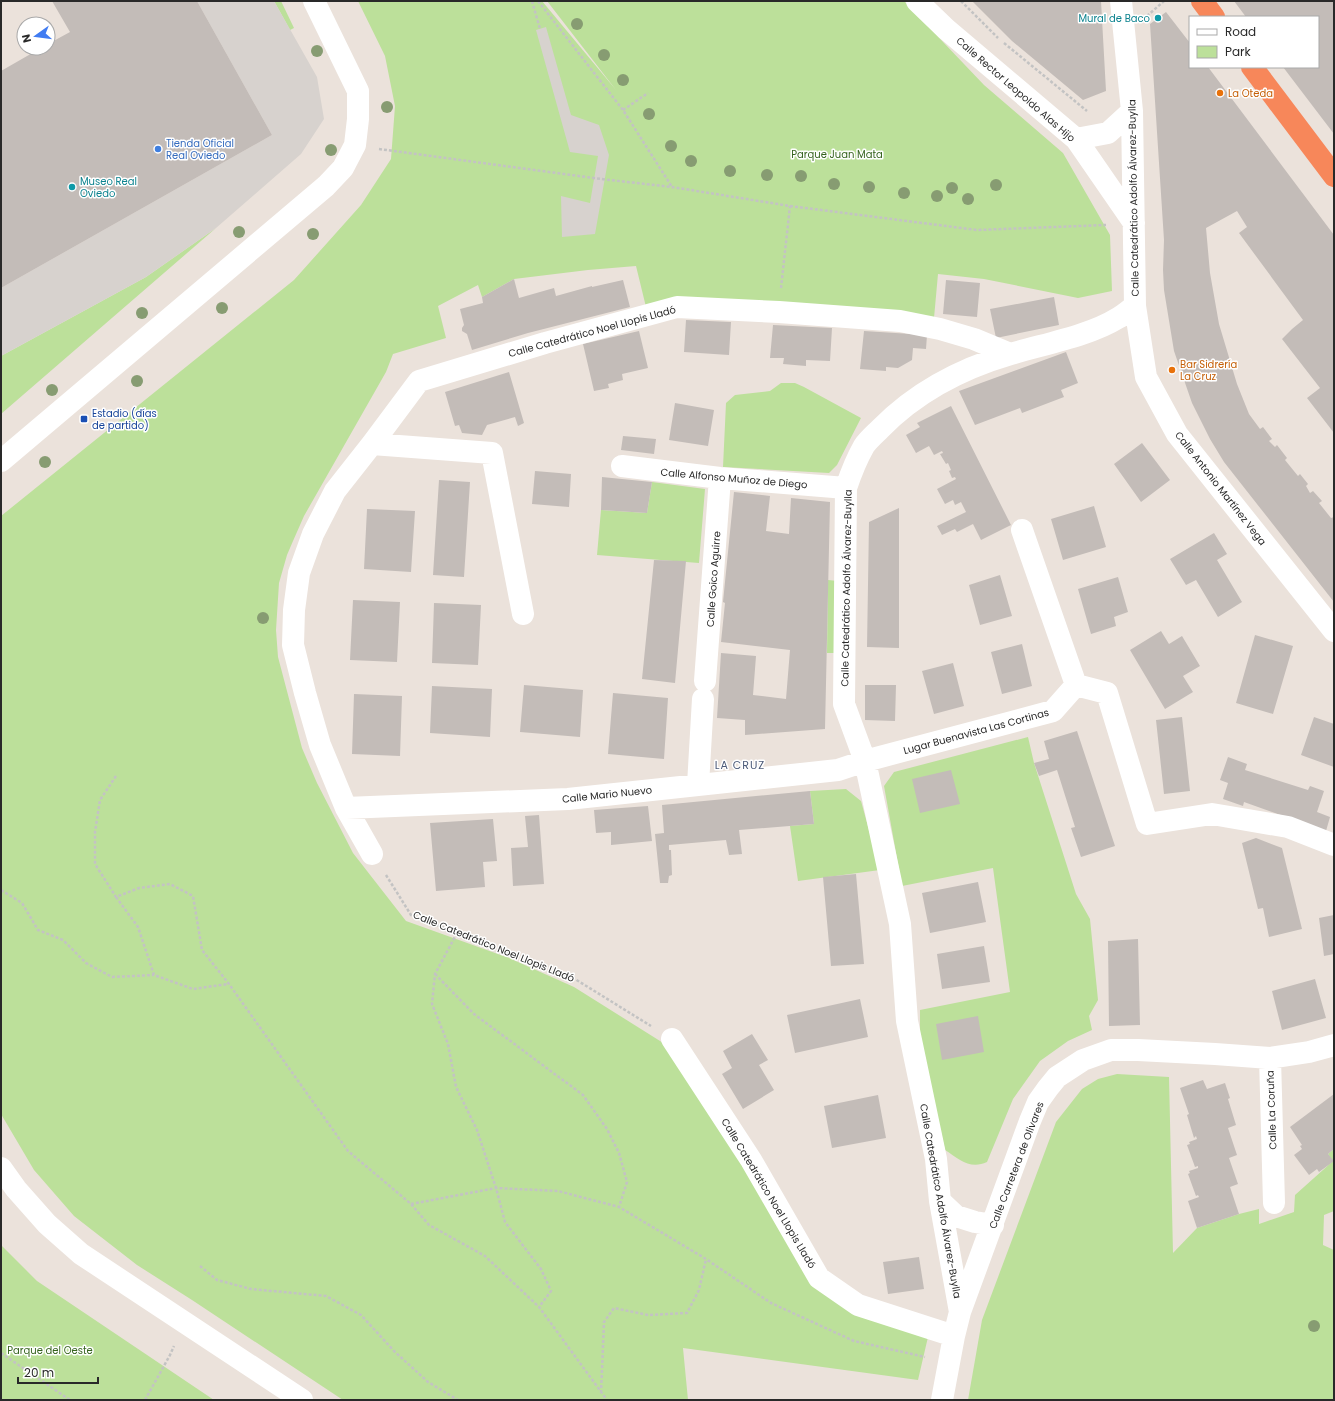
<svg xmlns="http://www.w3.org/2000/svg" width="1335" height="1401" font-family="Poppins,sans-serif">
<rect width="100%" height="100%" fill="#ebe2db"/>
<path fill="#bce09a" d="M274,1H281L294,28L290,30Z
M358,1H542L616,90L547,1H904L984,85L1063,153L1110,235L1112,291L1078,298L984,279L938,274L934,318L646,307L636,266L588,270L514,279L482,297L478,285L438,306L446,338L393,354L386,372L304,516L293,541L287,555L279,583L276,630L278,657L302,748L317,783L353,853L406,921L509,958L574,987L668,1046L819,1288L928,1337L918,1380L683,1348L688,1400H343L192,1300L137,1265L74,1216L34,1170L1,1114V516L294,280L361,205L391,159L395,106L385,56Z
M216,228L1,414V356L146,277Z
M781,383H795L804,387L861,418L837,465L829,473L723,467L726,403L735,395L770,391Z
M652,482L705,489L699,563L597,555L601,510L647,513Z
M828,580L838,581L835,653H827Z
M1028,737L1034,763L1076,894L1090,919L1098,1000L1089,1016L1092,1030L1068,1041L1040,1061L1013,1099L987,1162C970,1170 959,1159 945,1150L920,1041V1010L1010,992L993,868L902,886L884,786L894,772Z
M846,789L861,801L880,870L798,881L790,826L814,824L810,791Z
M1117,1074L1169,1077L1173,1253L1197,1228L1239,1214L1259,1209V1224L1294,1212L1295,1195L1333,1161L1328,1154L1334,1149V1211L1324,1215L1323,1245L1334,1250V1400H968L982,1320L1056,1122L1082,1089L1098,1079Z
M1,1245L37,1281L214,1400H1Z"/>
<path fill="#d7d2ce" d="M197,1H274L317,77L324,119L301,154L216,228L146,277L1,356V288L272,135Z
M546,27L571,115L599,125L609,155L595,234L562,237L561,196L590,203L598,156L570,152L536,30Z"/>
<path fill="#c3bcb8" d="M52,1H197L272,135L1,288V71L41,48H48V44L70,32Z
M972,1H1101L1106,91L1083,100L1012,41Z
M1234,1H1334V134L1283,67H1318V17H1246Z
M1166,12L1190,43V67H1208L1334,235V433L1307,398L1320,388L1282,339L1292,329L1303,320L1239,233L1247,227L1237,211L1206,228L1210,273L1219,324L1237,384L1249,414L1260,429L1263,427L1272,439L1269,441L1275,447L1277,445L1287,458L1285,460L1298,476L1300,474L1308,484L1306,486L1310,493L1313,491L1322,501L1319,503L1331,518L1334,517V602L1224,462L1210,439L1192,403L1174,351L1164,290L1163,270L1164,240L1150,24Z
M514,279L519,298L554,288L556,296L592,286V287L623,280L630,307L528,333L472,350L467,334L462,331V328L464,325L460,309L483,303L482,297Z
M946,280L980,283L977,317L943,314Z
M1054,297L1059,325L996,338L990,309Z
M686,320L731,322L729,355L684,352Z
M773,325L832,328L830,361L806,360V366L783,364L784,358H770Z
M639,331L648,368L622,374L623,380L608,384L609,388L594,391L583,344Z
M864,331L927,335L926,349L913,348L912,360L898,368L886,367V371L860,369Z
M1066,352L1078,383L1061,390L1064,397L1022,413L1020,408L975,425L959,391Z
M509,372L524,423L518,426L515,417L487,425L482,435L462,433L459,425L455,426L445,392Z
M675,403L714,410L708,446L669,440Z
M951,406L1011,525L981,540L973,524L957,532L955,529L942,535L937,526L966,512L961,502L955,505L953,500L945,504L937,489L956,479L955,477L952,478L949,471L951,470L948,463L946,464L940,454L943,453L942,451L934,455L929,446L916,453L906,435L920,427L917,423Z
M623,436L656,439L654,454L621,450Z
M1142,443L1170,480L1141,502L1114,464Z
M535,471L571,474L569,507L532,504Z
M602,477L652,482L647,513L601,510Z
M439,480L470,482L464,577L433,575Z
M734,492L770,496L766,531L789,534L791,498L830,502L825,729L745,735V720L717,718L721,653L756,656L753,695L786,699L790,650L721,642L725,603L723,602Z
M1094,506L1106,547L1063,560L1051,519Z
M899,508V648L867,647L869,522Z
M367,509L415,511L411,572L364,569Z
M1214,533L1227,554L1217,560L1242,602L1218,617L1196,580L1186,585L1170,559Z
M654,560L686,561L675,683L642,679Z
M1000,575L1012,616L980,625L969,585Z
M1118,577L1128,612L1114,617L1116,626L1091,634L1078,589Z
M353,600L400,602L397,662L350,660Z
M434,603L481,605L478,665L432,663Z
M1161,631L1169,644L1182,636L1200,666L1183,676L1193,692L1165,709L1130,650Z
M1255,635L1293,646L1273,714L1236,703Z
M1022,644L1032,686L1002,694L991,652Z
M953,663L964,706L934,714L922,671Z
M524,685L583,690L580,737L520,732Z
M865,685H896L895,721L865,720Z
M432,686L492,689L490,737L430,733Z
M613,693L668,698L664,759L608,754Z
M354,694L402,696L400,756L352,754Z
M1182,717L1190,791L1164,794L1156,720Z
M1314,717L1334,724V767L1301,755Z
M1077,731L1115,846L1081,857L1071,828L1075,827L1057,770L1039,776L1034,763L1049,759L1044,741Z
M1228,757L1247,764L1245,770L1308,790L1310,786L1324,791L1317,812L1330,817L1326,831L1244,802L1243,806L1223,799L1228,783L1220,780Z
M951,770L960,804L920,813L912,779Z
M810,791L814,824L739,830L742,854L729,855L726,840L669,845V850H671L672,875L669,876L668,883H660L655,834L664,833L662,805Z
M648,806L652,841L611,845V832L596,833L594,810Z
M539,815L544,884L513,886L511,848L528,847L525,816Z
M493,819L497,861L483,862L485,887L436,891L430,823Z
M1256,838L1282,848L1302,929L1269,937L1263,908L1258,909L1242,843Z
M856,874L864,964L831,966L823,877Z
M978,882L986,922L930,933L922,893Z
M1334,915V954L1324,956L1319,918Z
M1138,939L1140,1025L1109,1026L1108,941Z
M984,946L990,982L942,989L937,954Z
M1315,979L1326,1018L1282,1030L1272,991Z
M860,999L868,1037L795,1053L787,1015Z
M978,1016L984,1052L942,1060L936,1024Z
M752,1034L768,1060L759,1065L774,1090L743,1109L722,1074L732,1068L723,1051Z
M1203,1080L1207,1089L1225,1083L1230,1098L1228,1099L1236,1125L1228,1128L1237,1155L1229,1158L1238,1184L1230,1187L1239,1214L1197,1228L1188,1201L1199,1197L1198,1195L1196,1196L1188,1174L1190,1173L1189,1171L1198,1168V1166L1195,1167L1187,1145L1190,1144L1189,1142L1197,1139L1196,1136L1194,1138L1187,1115L1189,1114L1180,1088Z
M1334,1094V1149L1328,1154L1334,1161L1319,1172L1317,1169L1309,1175L1294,1155L1302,1149L1300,1146L1302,1145L1290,1127Z
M878,1095L886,1138L832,1148L824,1106Z
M919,1257L924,1289L888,1294L883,1262Z"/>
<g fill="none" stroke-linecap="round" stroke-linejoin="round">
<path stroke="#c3c3c3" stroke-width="2.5" stroke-dasharray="3 2" stroke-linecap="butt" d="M532,1L540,29
M538,1L623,110L672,187
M961,1L998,38
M1147,16L1164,1
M1004,43L1087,111
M623,110L648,93
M379,149L601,179L672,187L790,206L977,230L1106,225
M781,288L790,206
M116,776L100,800L95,832V864L116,897L139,888L170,884L193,896L202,950L229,984L348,1151L411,1204L429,1225L485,1256L539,1307L607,1400
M386,875L411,915L575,979L651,1026
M1,890L22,903L38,930L63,940L86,963L112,977L154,975
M116,897L138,927L154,975L193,989L228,984
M457,933L435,974L432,1004L448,1044L456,1087L477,1130L496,1188L505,1222L541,1269L551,1291L539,1307
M435,974L474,1014L583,1095L607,1129L619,1153L627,1182L619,1207
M411,1204L496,1188L558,1191L619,1207L706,1259L771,1303L854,1341L925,1357
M200,1266L217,1280L251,1289L326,1296L361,1315L394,1351L428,1382L458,1400
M1,1353L70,1400
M601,1393L604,1322L614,1308L648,1315L687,1313L699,1290L706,1259
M145,1400L170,1355L174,1346"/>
<path stroke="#fff" stroke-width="22" d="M917,1L946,29L1076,139L1134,223
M1076,139L1108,133L1132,111
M1135,306L1146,377L1177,434L1334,631
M372,444L492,453L523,614
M1,461L326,186L343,168L355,145L358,119V91L314,1
M622,466L720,478L846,488
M705,681L720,478
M1076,685L1107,693L1147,824L1212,814L1288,827L1334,845
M698,785L703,699
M346,808L568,799L838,770L865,761L1053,711L1076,685L1022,530
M372,854L346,808L320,745L305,693L293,645L294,610L299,573L313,534L335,491L372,444L419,381L545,343L677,307L779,312L900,321L940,329L974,339L1010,354
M672,1039L751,1160L819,1278L858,1305L954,1336
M1270,1058L1274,1203
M1,1168L16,1189L47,1224L81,1254L302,1400
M940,1201L956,1216L975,1222L993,1225
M960,1312L940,1201L936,1159L907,1021L900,924L865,761L844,704L846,488C851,473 856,460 864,446C868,440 875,434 880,429C916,392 963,368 1011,354C1044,344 1089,336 1118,318C1124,315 1129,310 1135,306L1132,111L1121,1
M942,1400L954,1336L960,1312L1030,1121L1038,1102L1048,1088L1057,1077L1083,1060L1111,1050H1138L1215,1054L1270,1058L1309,1052L1334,1045"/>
<path stroke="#f7875a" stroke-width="22" d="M1202,1L1214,17
M1252,67L1334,176"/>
</g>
<g fill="#879c72">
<circle cx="577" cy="24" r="6"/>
<circle cx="317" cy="51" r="6"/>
<circle cx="604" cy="55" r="6"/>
<circle cx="623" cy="80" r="6"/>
<circle cx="387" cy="107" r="6"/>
<circle cx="649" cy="114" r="6"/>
<circle cx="671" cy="146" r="6"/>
<circle cx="331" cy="150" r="6"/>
<circle cx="691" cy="161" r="6"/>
<circle cx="730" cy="171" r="6"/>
<circle cx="767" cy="175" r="6"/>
<circle cx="801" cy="176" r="6"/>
<circle cx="834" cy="184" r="6"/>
<circle cx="996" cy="185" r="6"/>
<circle cx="869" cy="187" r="6"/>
<circle cx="952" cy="188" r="6"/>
<circle cx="904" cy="193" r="6"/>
<circle cx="937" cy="196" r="6"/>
<circle cx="968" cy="199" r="6"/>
<circle cx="239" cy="232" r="6"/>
<circle cx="313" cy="234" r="6"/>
<circle cx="222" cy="308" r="6"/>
<circle cx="142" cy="313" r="6"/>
<circle cx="137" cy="381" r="6"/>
<circle cx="52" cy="390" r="6"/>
<circle cx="45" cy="462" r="6"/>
<circle cx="263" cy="618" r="6"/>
<circle cx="1314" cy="1326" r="6"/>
</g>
<g fill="#0f9aa8" stroke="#fff" stroke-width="1.5">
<circle cx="1158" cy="18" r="4"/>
<circle cx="72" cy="187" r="4"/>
</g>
<g fill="#e8710a" stroke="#fff" stroke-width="1.5">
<circle cx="1220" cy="93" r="4"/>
<circle cx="1172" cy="370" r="4"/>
</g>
<circle fill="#3f7fe0" stroke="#fff" stroke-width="1.5" cx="158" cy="149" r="4"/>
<rect fill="#1a4fb4" stroke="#fff" stroke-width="1.5" x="80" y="415" width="8" height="8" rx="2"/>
<g text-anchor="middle" stroke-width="3" stroke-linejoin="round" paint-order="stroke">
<g font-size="10" fill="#0d838f" stroke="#fff" text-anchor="end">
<text x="1150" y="22">Mural de Baco</text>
<text x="80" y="185" text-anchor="start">Museo Real<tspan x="80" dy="12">Oviedo</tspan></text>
</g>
<g font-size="10" fill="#292929" stroke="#fff">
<text transform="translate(1016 89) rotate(41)" y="4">Calle Rector Leopoldo Alas Hijo</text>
<text transform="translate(1133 198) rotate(-91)" y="4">Calle Catedrático Adolfo Álvarez-Buylla</text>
<text transform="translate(592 331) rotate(-15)" y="4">Calle Catedrático Noel Llopis Lladó</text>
<text transform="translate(734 478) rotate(5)" y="4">Calle Alfonso Muñoz de Diego</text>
<text transform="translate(1221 488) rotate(52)" y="4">Calle Antonio Martínez Vega</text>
<text transform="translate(713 579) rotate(-86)" y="4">Calle Goico Aguirre</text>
<text transform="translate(846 588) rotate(-89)" y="4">Calle Catedrático Adolfo Álvarez-Buylla</text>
<text transform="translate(976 731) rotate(-15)" y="4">Lugar Buenavista Las Cortinas</text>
<text transform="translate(607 794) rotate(-6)" y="4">Calle Mario Nuevo</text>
<text transform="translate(494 946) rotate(22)" y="4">Calle Catedrático Noel Llopis Lladó</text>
<text transform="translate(1271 1110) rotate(-92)" y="4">Calle La Coruña</text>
<text transform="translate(1016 1165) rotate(-69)" y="4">Calle Carretera de Olivares</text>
<text transform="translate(769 1193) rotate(59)" y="4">Calle Catedrático Noel Llopis Lladó</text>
<text transform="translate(941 1201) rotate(80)" y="4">Calle Catedrático Adolfo Álvarez-Buylla</text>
</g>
<g font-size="10" fill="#c56008" stroke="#fff" text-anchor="start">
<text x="1228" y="97">La Oteda</text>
<text x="1180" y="368">Bar Sidrería<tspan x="1180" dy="12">La Cruz</tspan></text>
</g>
<g font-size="10" fill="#366cbe" stroke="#fff" text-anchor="start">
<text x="166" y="147">Tienda Oficial<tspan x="166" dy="12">Real Oviedo</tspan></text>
</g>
<g font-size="10" fill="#35631d" stroke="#fff">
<text x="837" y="158">Parque Juan Mata</text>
<text x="50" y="1354">Parque del Oeste</text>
</g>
<g font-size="10" fill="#164399" stroke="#fff" text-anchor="start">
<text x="92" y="417">Estadio (días<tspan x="92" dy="12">de partido)</tspan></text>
</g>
<g font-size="11" letter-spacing="1" fill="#4c5a78" stroke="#fff">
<text x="740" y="769">LA CRUZ</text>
</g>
</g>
<rect width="1335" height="1401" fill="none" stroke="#292929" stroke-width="4"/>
<rect x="1189" y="16" width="130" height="52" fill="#ffffff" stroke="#a9a9a9"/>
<rect x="1197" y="29" width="20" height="6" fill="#ffffff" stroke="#a9a9a9"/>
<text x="1225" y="36" font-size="12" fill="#292929">Road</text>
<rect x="1197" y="46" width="20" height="12" fill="#bce09a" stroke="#a9a9a9"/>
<text x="1225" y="56" font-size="12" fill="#292929">Park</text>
<g transform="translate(36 36) rotate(256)"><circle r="19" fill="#ffffff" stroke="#a9a9a9"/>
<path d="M0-3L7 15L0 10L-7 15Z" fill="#417cf2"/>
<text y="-6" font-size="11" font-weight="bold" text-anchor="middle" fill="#292929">N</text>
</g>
<path d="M18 1377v6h80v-6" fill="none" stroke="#292929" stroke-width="2"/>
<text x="24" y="1377" font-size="12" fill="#292929" stroke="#ffffff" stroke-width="3" paint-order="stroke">20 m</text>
</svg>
